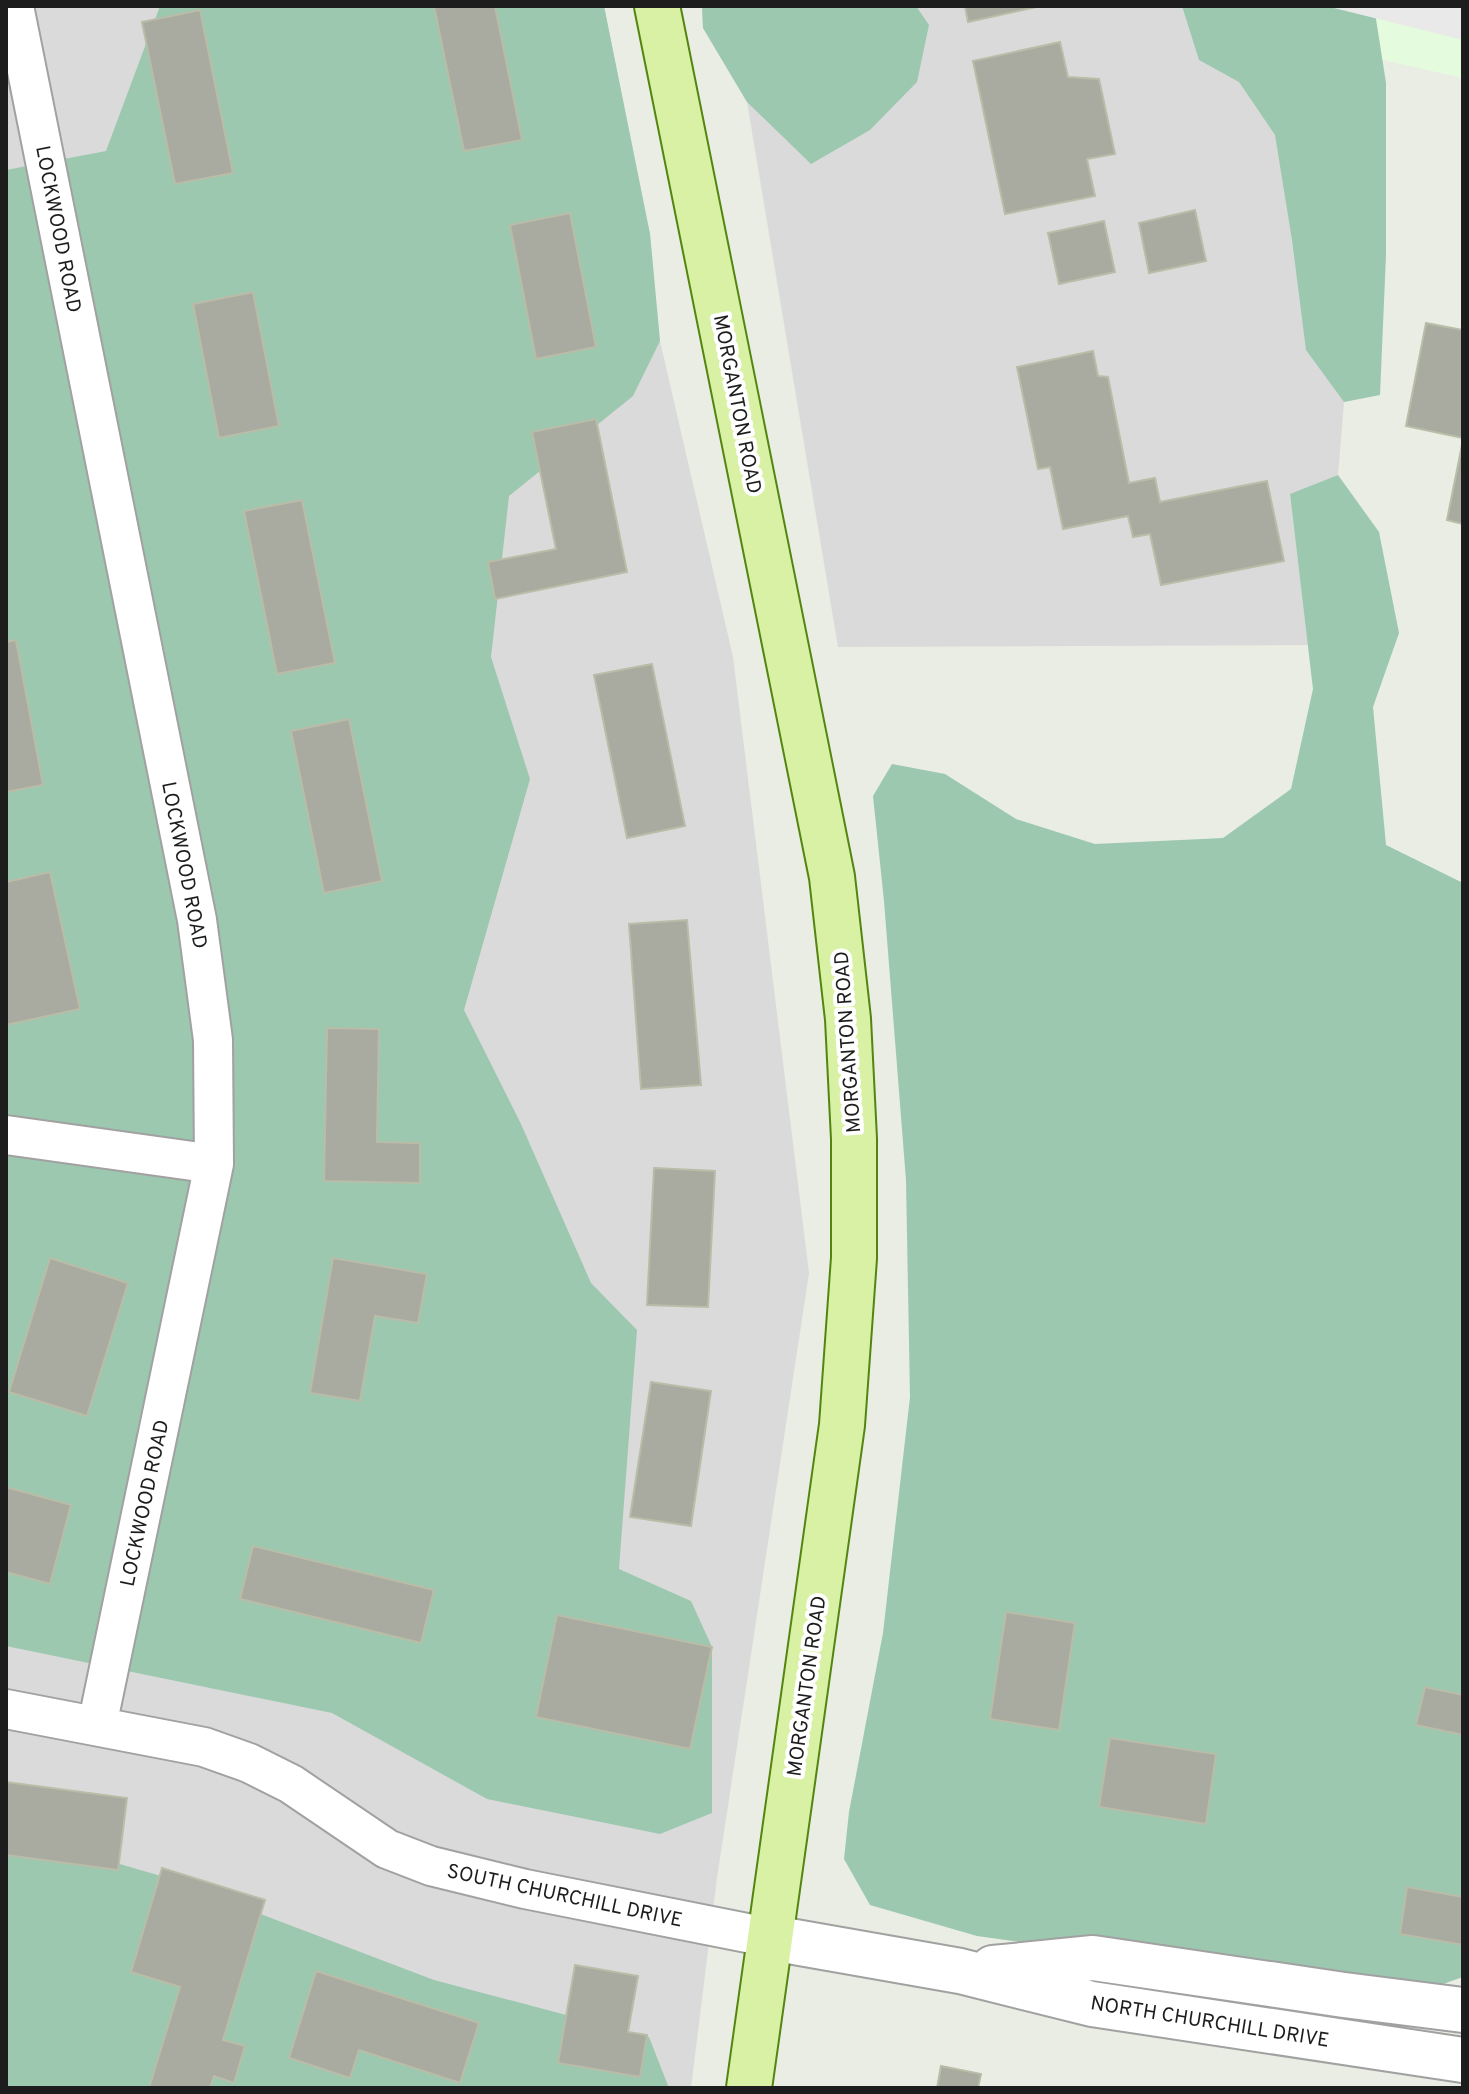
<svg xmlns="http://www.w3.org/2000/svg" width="1469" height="2094" font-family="Overpass,sans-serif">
<rect width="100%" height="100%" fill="#e9ede3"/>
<path fill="#dbdada" d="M6,6H604L650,234L660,341L733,657L809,1273L717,1878L691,2088H6Z
M702,6H1317L1344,402L1338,475L1290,495L1308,645L838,647L747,102L703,28Z"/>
<path fill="#e5fbde" d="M1317,6H1463V78L1320,46Z"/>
<path fill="#9cc8b0" d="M160,6H604L650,234L660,341L633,396L509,496L491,657L530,779L464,1010L521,1124L591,1283L637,1330L619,1569L691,1601L712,1647V1813L660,1834L487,1799L332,1713L6,1646V170L106,151Z
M702,6H916L929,25L917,82L870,130L811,164L747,102L703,28Z
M1182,6H1374L1386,83V255L1380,395L1344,402L1306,350L1292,240L1275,135L1239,82L1199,60Z
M1338,475L1379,532L1399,633L1373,707L1386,845L1463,883V1977L1417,1993L1344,1988L977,1936L870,1905L844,1859L849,1812L883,1633L910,1397L906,1180L884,901L873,796L892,764L945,774L1016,819L1095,844L1223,838L1291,789L1313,689L1290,494Z
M6,1831L161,1876L434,1980L649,2037L669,2088H6Z"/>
<path fill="#e9e9e9" d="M1463,6V40L1330,7L1331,6Z"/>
<path fill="#a9aba0" stroke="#b9bda7" stroke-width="2" d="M434,6H495L522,140L464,151Z
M965,6H1041L968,22Z
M200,10L233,173L175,184L142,22Z
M1060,42L1068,77L1099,79L1115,154L1087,159L1095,196L1005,214L973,61Z
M1195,210L1206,261L1149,273L1139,223Z
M570,213L596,347L536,359L510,225Z
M1104,221L1115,272L1059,284L1048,233Z
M253,292L279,426L219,438L193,304Z
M1426,323L1463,330V438L1406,426Z
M1093,351L1098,376L1108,377L1129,483L1155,478L1160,502L1267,481L1284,561L1161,585L1150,534L1133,537L1128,516L1063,529L1050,467L1038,469L1017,367Z
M596,419L627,572L495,599L488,562L556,549L532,432Z
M1463,440V524L1447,520Z
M302,500L335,663L277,674L244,511Z
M16,640L43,785L6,792V642Z
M652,664L685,826L627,838L594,675Z
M349,719L382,881L324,893L291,731Z
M50,872L80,1009L6,1025V882Z
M687,920L701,1085L641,1089L629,924Z
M327,1028L379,1029L377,1142L420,1143V1183L324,1181Z
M654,1168L715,1171L708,1307L647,1305Z
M50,1258L128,1283L87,1416L9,1392Z
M333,1258L427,1274L418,1323L375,1316L360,1401L310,1393Z
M651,1382L711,1391L691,1526L630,1517Z
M6,1487L71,1505L50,1584L6,1572Z
M253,1546L434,1590L421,1643L240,1599Z
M1006,1612L1075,1623L1059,1730L990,1719Z
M557,1615L712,1647L690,1749L536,1717Z
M1425,1687L1463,1695V1735L1416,1725Z
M1110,1738L1216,1754L1206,1824L1099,1807Z
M6,1782L127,1798L118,1870L6,1855Z
M162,1868L265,1900L223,2040L245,2046L234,2083L214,2076L210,2088H149L180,1987L131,1972Z
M1407,1887L1463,1897V1945L1400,1934Z
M575,1965L638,1976L628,2032L647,2035L640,2077L558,2063Z
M316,1971L479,2023L460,2083L359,2050L350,2078L289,2058Z
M941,2066L981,2074L978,2088H937Z"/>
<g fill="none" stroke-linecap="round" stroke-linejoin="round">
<g stroke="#a1a1a1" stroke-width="42">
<path id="minor" d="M14,6L197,920L213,1040L214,1164L97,1726
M6,1135L214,1164
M6,1709L204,1747L249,1763L291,1784L387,1849L431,1866L525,1889L772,1938"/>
</g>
<g stroke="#a1a1a1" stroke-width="48">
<path id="tertiary" d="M772,1938L960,1971L1092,2004L1463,2060
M993,1968L1093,1958L1344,1995L1463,2010"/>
</g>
<g stroke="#548510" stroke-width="48">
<path id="primary" d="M657,6L832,877L848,1019L854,1139V1258L842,1425L749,2088"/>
</g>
<use href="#minor" stroke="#fff" stroke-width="38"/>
<use href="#tertiary" stroke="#fff" stroke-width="44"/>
<use href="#primary" stroke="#d9f1a4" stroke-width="44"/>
</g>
<g text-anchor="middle" stroke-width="8" stroke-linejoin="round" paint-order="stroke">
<g font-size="20" fill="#1d1d1d" stroke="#fff">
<text transform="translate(59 229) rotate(79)" y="7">LOCKWOOD ROAD</text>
<text transform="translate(738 404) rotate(79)" y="7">MORGANTON ROAD</text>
<text transform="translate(185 865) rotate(79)" y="7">LOCKWOOD ROAD</text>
<text transform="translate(847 1042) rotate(-94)" y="7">MORGANTON ROAD</text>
<text transform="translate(144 1503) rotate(-78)" y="7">LOCKWOOD ROAD</text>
<text transform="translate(806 1686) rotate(-82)" y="7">MORGANTON ROAD</text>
<text transform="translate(565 1895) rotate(12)" y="7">SOUTH CHURCHILL DRIVE</text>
<text transform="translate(1210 2021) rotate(9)" y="7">NORTH CHURCHILL DRIVE</text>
</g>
</g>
<rect width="1469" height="2094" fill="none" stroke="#1d1d1d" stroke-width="16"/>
</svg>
